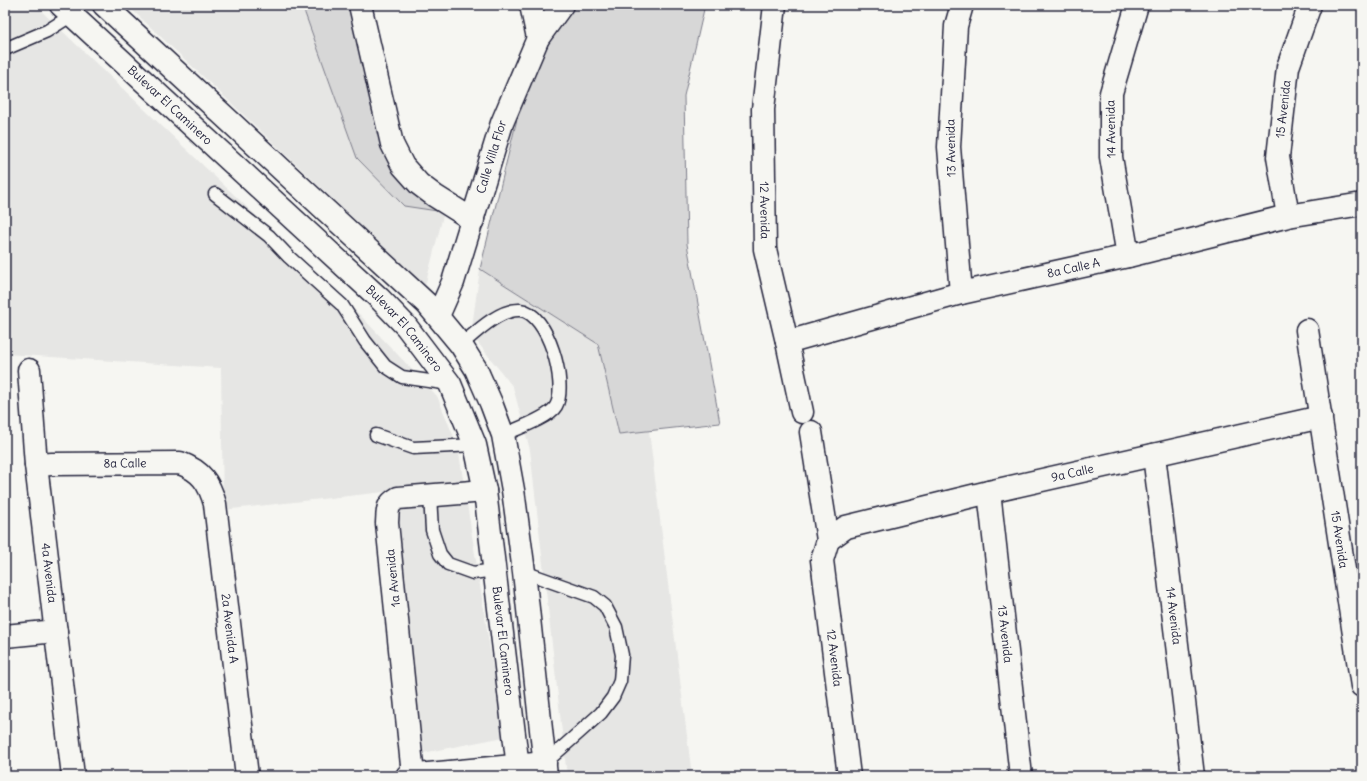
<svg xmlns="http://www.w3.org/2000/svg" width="1367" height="781" font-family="Delius,sans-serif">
<rect width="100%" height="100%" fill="#f6f6f2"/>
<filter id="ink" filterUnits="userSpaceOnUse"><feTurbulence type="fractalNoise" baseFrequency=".025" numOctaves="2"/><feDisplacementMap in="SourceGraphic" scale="8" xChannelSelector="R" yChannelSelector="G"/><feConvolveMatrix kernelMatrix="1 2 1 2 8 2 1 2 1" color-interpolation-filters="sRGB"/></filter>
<g filter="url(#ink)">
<path fill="#e6e6e4" d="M5,5H35L360,315L437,396L458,447L504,737L408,756L384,492L223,510L221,368L5,354Z
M127,5H302L358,158L444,212L425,286Z
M480,269L598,344L619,434L649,431L692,776H567L530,450L513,387L471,334Z"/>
<path fill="#d7d7d7" stroke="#7c7c89" d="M302,5H365L407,163L444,212L404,206L357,158Z
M577,5H705L684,96L687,244L720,423L619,434L598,344L480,269L522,99L553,26Z"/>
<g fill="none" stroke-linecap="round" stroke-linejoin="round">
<g stroke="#22223b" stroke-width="15">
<path id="service" d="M5,49L47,31L72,15
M215,194L269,236L289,257L342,305L365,341L385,366L402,377L450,384
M461,345C475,333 499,309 520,310C548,312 568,385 556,406C549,418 516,429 503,435
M376,435L413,448L475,445
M430,495L432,530L440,554L448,564L473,573L494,570
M524,572L594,597L605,606L616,627L622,655L620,681L613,697L601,713L545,763"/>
</g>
<g stroke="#22223b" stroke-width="25">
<g id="minor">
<path d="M360,5L392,144L403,166L419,184L435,196L473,220"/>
<path d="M531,5L538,38"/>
<path id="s1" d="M775,5L763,109L765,249L787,342L802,412"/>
<path id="s2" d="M1288,216L1278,157L1288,67L1310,5"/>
<path d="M1128,256L1111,157V93L1137,5"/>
<path d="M961,293L949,147L956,26L962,5"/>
<path id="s3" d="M438,316L453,282L502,123L538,38L562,5"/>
<path id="s4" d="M1307,330L1362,686"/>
<path id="s5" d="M787,342L961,293L1128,256L1288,216L1362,204"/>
<path id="s6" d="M29,370L36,465L73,776"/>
<path id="s7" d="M811,432L828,540L822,560L849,776"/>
<path id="s8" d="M1154,455L1193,776"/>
<path id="s9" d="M36,465L52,464L180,463C201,471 209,482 215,504L247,776"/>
<path id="s10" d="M989,492L1021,776"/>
<path id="s11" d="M828,540L846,527L989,492L1321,417"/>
<path d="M5,636L56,631"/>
<path d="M413,775L387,523C388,510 386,505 398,498L485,491"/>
<path d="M407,776L545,763"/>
</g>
</g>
<g stroke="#22223b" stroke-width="25">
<g id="secondary">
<path id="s12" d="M61,5L379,298L406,326L450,384L475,445L485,491L519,776"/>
<path d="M104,5L427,304L461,345L476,369L491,403L503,435L513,490L524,572L546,776"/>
</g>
</g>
<use href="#service" stroke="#f6f6f2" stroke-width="12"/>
<use href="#minor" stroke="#f6f6f2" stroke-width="22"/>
<use href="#secondary" stroke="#f6f6f2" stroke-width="22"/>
</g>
</g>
<g text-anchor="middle" stroke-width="3" stroke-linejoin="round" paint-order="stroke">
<g font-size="12" fill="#22223b" stroke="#f6f6f2">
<text dy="4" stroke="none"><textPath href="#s12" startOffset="148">Bulevar El Caminero</textPath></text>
<text dy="4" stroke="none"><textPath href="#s2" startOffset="108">15 Avenida</textPath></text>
<text transform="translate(1111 129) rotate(-91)" y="4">14 Avenida</text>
<text transform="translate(951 148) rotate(-91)" y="4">13 Avenida</text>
<text dy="4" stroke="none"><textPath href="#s3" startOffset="168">Calle Villa Flor</textPath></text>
<text dy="4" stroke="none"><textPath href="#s1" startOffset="206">12 Avenida</textPath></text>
<text dy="4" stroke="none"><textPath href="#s5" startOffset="296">8a Calle A</textPath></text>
<text dy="4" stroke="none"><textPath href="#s12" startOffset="472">Bulevar El Caminero</textPath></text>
<text dy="4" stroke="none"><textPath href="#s9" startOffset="89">8a Calle</textPath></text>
<text dy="4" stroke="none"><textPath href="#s11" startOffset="255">9a Calle</textPath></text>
<text dy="4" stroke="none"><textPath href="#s4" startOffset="212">15 Avenida</textPath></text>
<text dy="4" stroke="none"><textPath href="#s6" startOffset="204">4a Avenida</textPath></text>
<text transform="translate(393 578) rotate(-96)" y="4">1a Avenida</text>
<text dy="4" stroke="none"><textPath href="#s8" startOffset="162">14 Avenida</textPath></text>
<text dy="4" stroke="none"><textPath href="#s9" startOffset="326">2a Avenida A</textPath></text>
<text dy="4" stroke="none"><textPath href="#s10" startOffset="143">13 Avenida</textPath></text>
<text dy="4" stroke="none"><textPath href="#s12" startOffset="808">Bulevar El Caminero</textPath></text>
<text dy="4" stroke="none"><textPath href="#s7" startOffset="229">12 Avenida</textPath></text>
</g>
</g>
<rect width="1367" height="781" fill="none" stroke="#f6f6f2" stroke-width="20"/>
<rect x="10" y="10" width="1347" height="761" fill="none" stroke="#22223b" stroke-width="1.5" filter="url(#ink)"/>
</svg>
